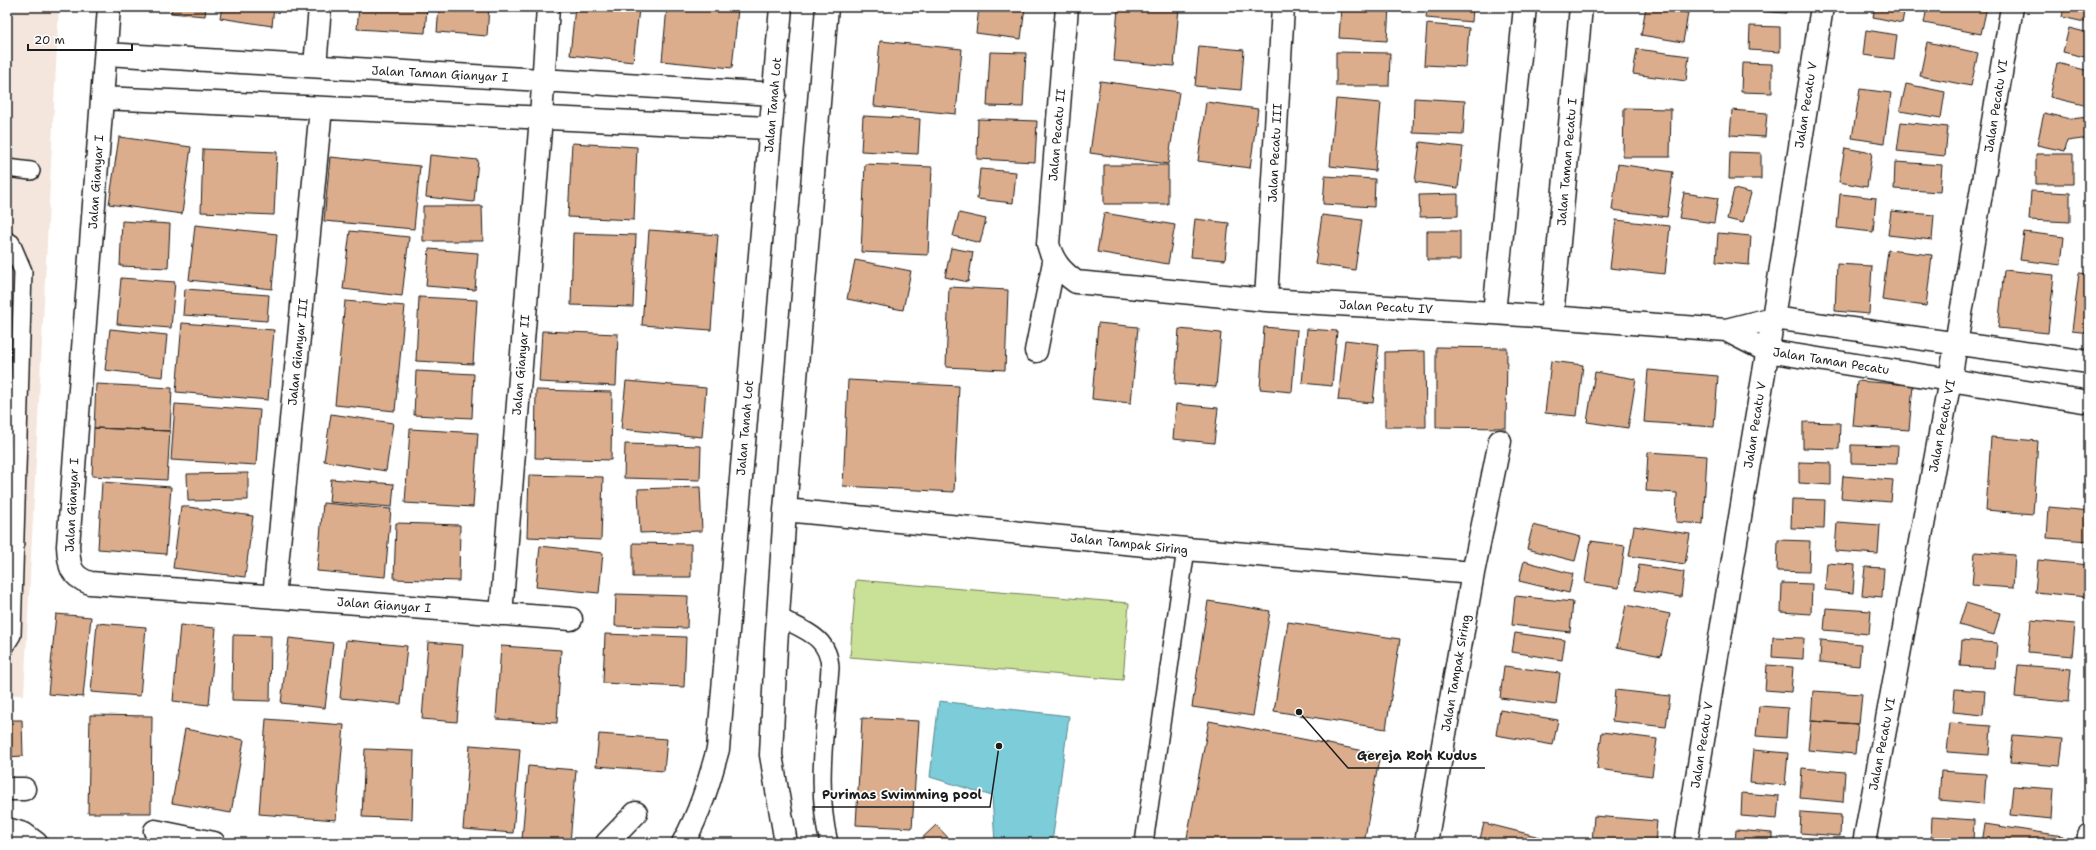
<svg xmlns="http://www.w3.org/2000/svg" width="2096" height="850" font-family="'Shantell Sans',sans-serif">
<rect width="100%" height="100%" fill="#fff"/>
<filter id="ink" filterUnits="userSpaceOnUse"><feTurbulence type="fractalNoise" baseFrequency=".025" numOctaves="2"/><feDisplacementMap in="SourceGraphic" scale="8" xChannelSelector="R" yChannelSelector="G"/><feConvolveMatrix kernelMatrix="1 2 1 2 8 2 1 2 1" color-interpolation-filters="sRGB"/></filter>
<g filter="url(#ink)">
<path fill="#f4e6dc" d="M7,7H59L24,695H7Z"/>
<path fill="#c9e197" stroke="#727e5a" d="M856,580L1129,603L1123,680L850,657Z"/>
<path fill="#7dccd9" stroke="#56868d" d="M939,701L1069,716L1052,843H995L992,796L930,777Z"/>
<path fill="#dbad8c" stroke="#1c1c1c" d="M172,7H206L205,16L171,13Z
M222,7H274L272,26L220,18Z
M359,7H427L425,33L357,29Z
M439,7H489L487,36L437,32Z
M575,7H619L639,9L633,62L570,55Z
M667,7L738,9L732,68L662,61Z
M979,7H1025L1021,39L976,33Z
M1118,7H1179L1174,66L1114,61Z
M1341,7H1389L1387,41L1339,38Z
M1427,7H1473L1472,22L1426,18Z
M1646,7L1688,13L1683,42L1641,35Z
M1756,7H1787L1786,13L1755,11Z
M1875,7H1905L1902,23L1873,17Z
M1927,7H1987L1981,34L1924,23Z
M2064,7H2089V23L2062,17Z
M1427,24L1469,28L1466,67L1424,65Z
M1750,26L1780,27V52L1749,50Z
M2069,28L2089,33V58L2063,52Z
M1866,30L1897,35L1894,59L1863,55Z
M880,41L962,49L956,114L874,106Z
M1927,42L1978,53L1971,86L1920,76Z
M1199,46L1244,50L1241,90L1195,86Z
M1637,49L1689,56L1686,81L1633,74Z
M990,52L1026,53L1023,107L987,106Z
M1336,52L1390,53L1389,86H1336Z
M1742,63L1772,64V93L1741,92Z
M2057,63L2089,71L2088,106L2050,97Z
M1100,81L1179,92L1168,164L1090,153Z
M1906,84L1945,92L1941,118L1900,111Z
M1860,89L1891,93L1884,143L1852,138Z
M1414,98L1465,101L1463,135L1413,133Z
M1336,99L1381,103L1375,171L1330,166Z
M1206,102L1258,109L1250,168L1198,161Z
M1624,108L1671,109L1670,157H1623Z
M1732,110L1767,113L1765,137L1730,135Z
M2044,113L2071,119L2088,117L2089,138L2067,141L2065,151L2037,145Z
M863,116L920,119L918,154L861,151Z
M978,119L1037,121L1035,162L977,159Z
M1901,122L1948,127L1945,156L1897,151Z
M119,137L191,147L182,214L109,204Z
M1420,142L1463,147L1458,188L1415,182Z
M572,143L637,147L634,220L568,217Z
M1845,148L1872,153L1867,187L1839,182Z
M203,149L277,152L274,215L201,212Z
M1730,152L1761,153V179H1729Z
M2036,154H2073V184H2036Z
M430,155L478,160L474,202L426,197Z
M330,157L420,166L414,229L324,221Z
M1895,162L1942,165L1940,192L1894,189Z
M865,164L932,167L928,255L861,252Z
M1618,164L1673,172L1667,217L1612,210Z
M1104,165H1168V204H1104Z
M980,169L1016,172L1013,203L977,199Z
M1325,176L1375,179L1374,207L1323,204Z
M1734,189L1751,193L1743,223L1727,219Z
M2031,191L2070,193V222L2029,220Z
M1684,193L1718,198L1714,223L1679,218Z
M1458,194V216L1420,217L1419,195Z
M1840,194L1876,198L1873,232L1837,228Z
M423,206H482L483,241H423Z
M1891,211L1934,215L1932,240L1888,235Z
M959,213L986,219L980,243L953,236Z
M1104,213L1175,225L1168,264L1097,252Z
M1322,215L1362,220L1355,270L1315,264Z
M1195,219L1229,223L1225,260L1191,257Z
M1616,220L1670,226L1665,274L1610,268Z
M122,221L170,224L168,268L120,266Z
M195,225L277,234L272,289L189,280Z
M649,230L718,235L711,330L642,325Z
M350,231L409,237L402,296L343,289Z
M1427,231H1460V260H1427Z
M2024,232L2064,237L2061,265L2020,260Z
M573,233L636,235L633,307L571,305Z
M1718,233L1751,236L1749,265L1716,262Z
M951,248L973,252L968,282L945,277Z
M429,249L478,253L475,290L426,286Z
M1888,250L1932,255L1926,306L1882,300Z
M855,260L911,271L903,310L847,299Z
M1837,264L1872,266L1869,314L1835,311Z
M2004,270L2054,275L2048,333L1998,328Z
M2079,273L2089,274V333L2072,331Z
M121,278L175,282L171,328L117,324Z
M949,287L1008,290L1005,370L946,367Z
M185,289L269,295L267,321L183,315Z
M419,297L477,300L473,364L416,361Z
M345,301L405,306L395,411L335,405Z
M182,323L274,330L268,400L176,392Z
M1098,323L1138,327L1131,403L1092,399Z
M1264,327L1297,330L1292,392L1260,389Z
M110,329L167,335L163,377L105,370Z
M1179,329L1221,333L1216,387L1175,384Z
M1307,329L1337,331L1332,386L1302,383Z
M542,331L618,334L616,386L539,382Z
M1345,340L1379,344L1373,403L1338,400Z
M1436,347L1507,348L1506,428L1436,427Z
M1425,351L1426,427H1385V352Z
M1551,361L1583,365L1577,416L1545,413Z
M1648,370L1718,376L1714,427L1644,422Z
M416,371L474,374L472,418L414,415Z
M1595,372L1636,379L1628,428L1587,422Z
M848,380L959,386L954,492L843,486Z
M626,381L706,388L702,437L621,429Z
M1857,381L1913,385L1909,430L1853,426Z
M96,384L172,388L170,431L94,428Z
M536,390L612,392L611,460L535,458Z
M175,404L260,410L256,465L171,460Z
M1176,404L1218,408L1214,443L1173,439Z
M331,414L393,423L386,471L324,461Z
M1803,422L1840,423L1839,449L1803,448Z
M94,428L170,431L167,480L92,476Z
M410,429L478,433L473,507L405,503Z
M1991,437L2038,441L2033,514L1986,510Z
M625,444L701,446L700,480L624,478Z
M1851,445L1898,446L1897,464L1851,463Z
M1648,452L1707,456L1703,524L1676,522L1677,493L1646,491Z
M1799,462L1831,463V485L1799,483Z
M248,473V500L188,501L187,474Z
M529,475L603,477L601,540L527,537Z
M1843,476L1893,480L1891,502L1841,498Z
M331,479L394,484L392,507L329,502Z
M102,482L171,487L166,554L98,549Z
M700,487L702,531L640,533L638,489Z
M1792,499L1825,500L1824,529L1791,528Z
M323,503L391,509L385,577L317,571Z
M181,506L253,516L245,577L173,568Z
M2049,507L2089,511V541L2047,538Z
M1837,522L1880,525L1878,554L1835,551Z
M396,523L460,525L459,581L394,579Z
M1533,525L1581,537L1575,561L1527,549Z
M1634,526L1690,534L1685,564L1629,556Z
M1778,540L1810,541L1809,572L1777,571Z
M1591,541L1625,546L1619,588L1585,583Z
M633,543L691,544V577H633Z
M540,546L603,553L599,593L536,587Z
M1975,552L2015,555L2013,588L1972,585Z
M2038,560L2089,565L2087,597L2035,592Z
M1524,561L1573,574L1569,593L1519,581Z
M1827,563L1855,565L1853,593L1825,590Z
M1639,565L1684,572L1681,597L1635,590Z
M1865,567L1884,568L1882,597L1862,595Z
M1782,583L1812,584L1811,614L1781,612Z
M616,594L688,596L687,628L615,626Z
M1515,596L1573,602L1570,632L1512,625Z
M1208,601L1270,611L1253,716L1192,707Z
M1966,603L2000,613L1994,635L1959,625Z
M1626,605L1670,614L1661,656L1617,647Z
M1826,608L1871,611L1869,634L1824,630Z
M56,614L91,617L83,697L48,694Z
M2031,620L2075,624L2072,656L2028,652Z
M1288,622L1400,639L1386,729L1274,711Z
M97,623L146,627L140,696L91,692Z
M180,625L216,628L209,705L173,701Z
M1515,633L1565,640L1562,660L1512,652Z
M605,634L686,637L684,687L603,683Z
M233,635L271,636L270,701L232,700Z
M1773,637L1804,638L1803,659L1772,657Z
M289,638L333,643L325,708L281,703Z
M346,640L407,646L401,704L340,698Z
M1821,640L1861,644L1859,666L1820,662Z
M1962,640L1997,643L1995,668L1960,666Z
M428,642L463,645L457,722L422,719Z
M501,646L561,650L557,723L496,719Z
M1767,665L1793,667L1791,692L1765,690Z
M2018,665L2071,669L2068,702L2015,697Z
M1504,666L1560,673L1556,705L1500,698Z
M1955,689L1985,691L1983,715L1953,712Z
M1615,690L1670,696L1666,727L1612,721Z
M1813,691L1862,694L1859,724L1811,721Z
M1759,706L1788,708L1786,738L1756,736Z
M1500,710L1558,720L1553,745L1496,735Z
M90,715L152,716L151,813H88Z
M862,718L919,721L912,828L856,825Z
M266,719L344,725L336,820L259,814Z
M7,720H22L23,756L7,757Z
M1209,721L1380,754L1364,843H1186Z
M1811,721L1858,724L1855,754L1808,750Z
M1950,723L1991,726L1989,755L1947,752Z
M185,729L244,740L231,813L172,803Z
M1602,732L1657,739L1652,776L1597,769Z
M599,734L667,739L664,771L596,766Z
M2013,735L2063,739L2060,766L2010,762Z
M470,745L520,749L513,833L463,829Z
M365,749L414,751L412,819L362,817Z
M1753,750L1788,753L1785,785L1750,782Z
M528,766L576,770L570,843L522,840Z
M1802,768L1845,772L1843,802L1800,798Z
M1941,771L1986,774L1984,804L1939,800Z
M2013,786L2054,789L2052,819L2010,815Z
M1742,793L1779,796L1777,819L1741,816Z
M1801,812L1841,815L1840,836L1800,833Z
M1594,816L1657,821L1655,843H1592Z
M1932,817L1974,820L1973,841L1931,838Z
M1484,823L1560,842L1559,843H1479Z
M1985,824L2063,836L2062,843H1982Z
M936,825L953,843H917Z
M1736,830L1772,833V843H1735Z
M1782,840L1799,843H1782Z"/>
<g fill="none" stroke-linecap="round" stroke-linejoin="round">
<g stroke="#1c1c1c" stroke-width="20">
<path id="lane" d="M7,168L31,171
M7,241L11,243L23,271L12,635L7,643
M779,617C803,630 829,636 830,668C826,725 815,787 829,843
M1144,843L1186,549"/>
</g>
<g stroke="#1c1c1c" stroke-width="25">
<path id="street" d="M109,7L68,546C69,566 70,576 90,583L571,619
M1067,7L1048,244C1053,262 1061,271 1076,282L1266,300L1494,313L1726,330L1773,318L2089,362
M106,54L775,94
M315,66L320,7
M102,98L771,128
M1266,300L1283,7
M1494,313L1525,7
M1552,317L1581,7
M1726,330L1767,351L2089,402
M1036,351L1054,262
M785,510L1186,549L1473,573L1426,843
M1473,573L1500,441
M274,597L321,108
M501,614L541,117L548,7
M7,789H24
M7,829L24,834L36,843
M155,831L214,843
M607,843L636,813
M683,843C700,813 709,782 718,749L781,7
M786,843L771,755L776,647L785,510L827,7
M1686,843L1773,318L1822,7
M1864,843L1950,380L2012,7
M2088,843L2089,835"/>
</g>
<use href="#lane" stroke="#fff" stroke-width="17"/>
<use href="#street" stroke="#fff" stroke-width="22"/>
</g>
</g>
<g text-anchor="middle" stroke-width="3.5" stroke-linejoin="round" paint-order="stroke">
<g font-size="12" fill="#1c1c1c" stroke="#fff">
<text transform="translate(440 74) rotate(3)" y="4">Jalan Taman Gianyar I</text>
<text transform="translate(773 105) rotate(-85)" y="4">Jalan Tanah Lot</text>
<text transform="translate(1806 105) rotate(-81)" y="4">Jalan Pecatu V</text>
<text transform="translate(1996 106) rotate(-81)" y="4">Jalan Pecatu VI</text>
<text transform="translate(1057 135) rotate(-85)" y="4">Jalan Pecatu II</text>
<text transform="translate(1275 153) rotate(-87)" y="4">Jalan Pecatu III</text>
<text transform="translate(1567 162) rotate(-85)" y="4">Jalan Taman Pecatu I</text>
<text transform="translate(96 182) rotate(-86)" y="4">Jalan Gianyar I</text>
<text transform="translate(1386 307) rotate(3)" y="4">Jalan Pecatu IV</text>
<text transform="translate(298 352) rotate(-84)" y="4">Jalan Gianyar III</text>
<text transform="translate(1831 361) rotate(9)" y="4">Jalan Taman Pecatu</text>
<text transform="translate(521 365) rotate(-85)" y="4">Jalan Gianyar II</text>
<text transform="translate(1755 425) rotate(-81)" y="4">Jalan Pecatu V</text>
<text transform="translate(1942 426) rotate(-79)" y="4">Jalan Pecatu VI</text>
<text transform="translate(745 428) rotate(-85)" y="4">Jalan Tanah Lot</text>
<text transform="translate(72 505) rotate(-87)" y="4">Jalan Gianyar I</text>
<text transform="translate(1129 544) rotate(6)" y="4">Jalan Tampak Siring</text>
<text transform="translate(384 605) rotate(4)" y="4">Jalan Gianyar I</text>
<text transform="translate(1456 673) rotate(-80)" y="4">Jalan Tampak Siring</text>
<text transform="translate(1882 744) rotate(-79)" y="4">Jalan Pecatu VI</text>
<text transform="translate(1702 745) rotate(-81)" y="4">Jalan Pecatu V</text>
</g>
</g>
<path fill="none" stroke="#1c1c1c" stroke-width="1.5" d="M1299 712L1348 768H1485M999 746L990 807H813"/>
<g fill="#1c1c1c" stroke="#fff" stroke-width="1.5">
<circle cx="1299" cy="712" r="4"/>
<circle cx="999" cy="746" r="4"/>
</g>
<g font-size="13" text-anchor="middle" font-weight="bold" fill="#1c1c1c" stroke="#fff" stroke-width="3.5" stroke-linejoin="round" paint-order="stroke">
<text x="1417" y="760">Gereja Roh Kudus</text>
<text x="902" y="799">Purimas Swimming pool</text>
</g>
<rect width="2096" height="850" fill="none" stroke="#fff" stroke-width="24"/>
<rect x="12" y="12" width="2072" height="826" fill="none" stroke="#1c1c1c" stroke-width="1.5" filter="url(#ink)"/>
<path d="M28 44v6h104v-6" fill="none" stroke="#1c1c1c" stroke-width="2"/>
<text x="34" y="44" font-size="12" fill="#1c1c1c" stroke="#ffffff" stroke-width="3" paint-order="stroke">20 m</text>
</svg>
